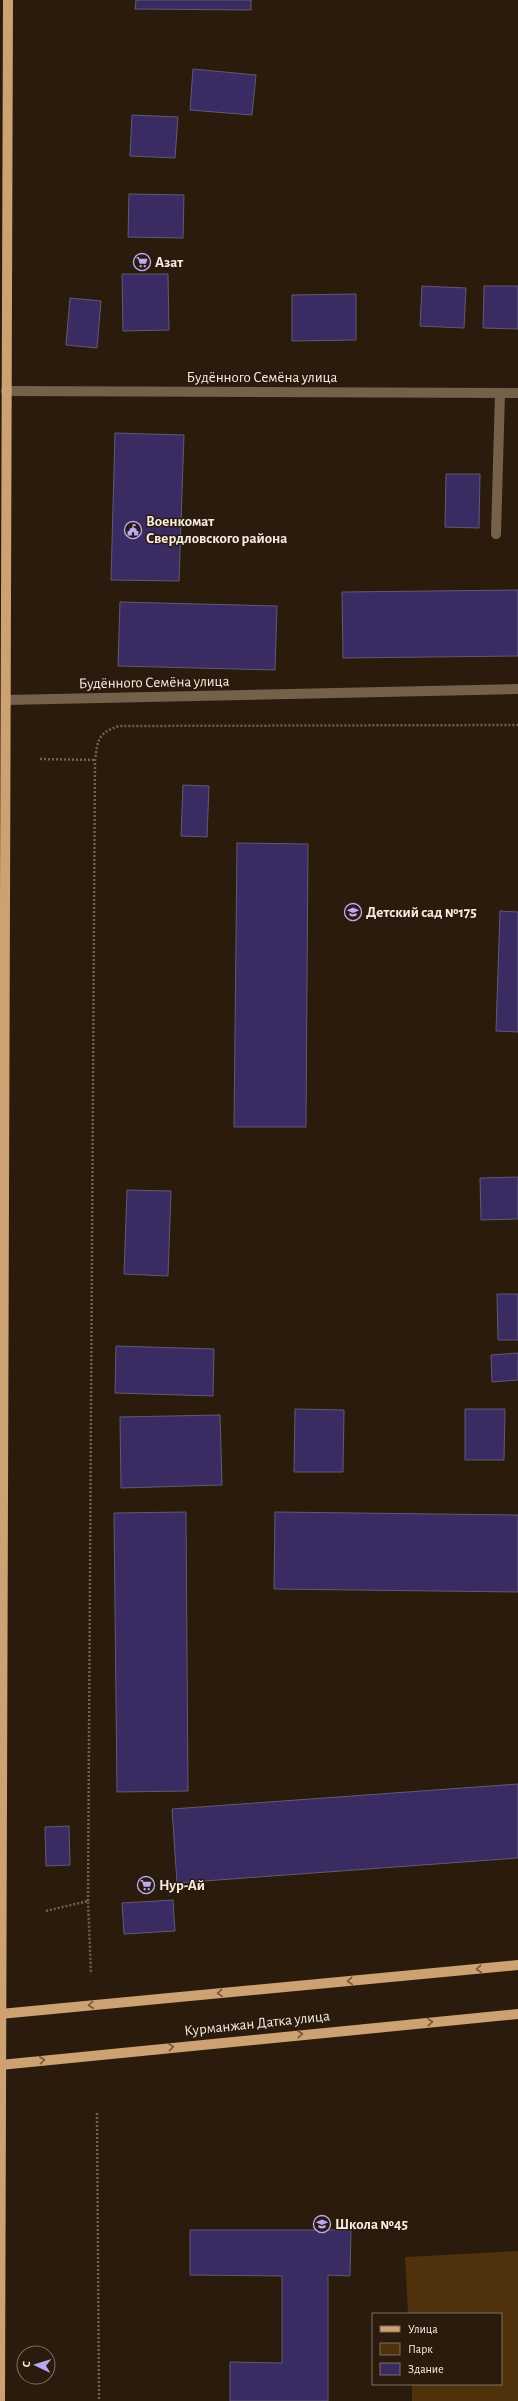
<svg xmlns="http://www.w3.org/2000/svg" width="518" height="2401" font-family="'Alegreya Sans',sans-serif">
<rect width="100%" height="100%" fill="#2a1b0c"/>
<path fill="#4f310c" d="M518,2251V2401H412V2384H501V2314H408L405,2257Z"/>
<path fill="#3b2b63" stroke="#5f5b71" d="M136,0H251V10L135,9Z
M193,69L256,75L252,115L190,110Z
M132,115L178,117L175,158L130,156Z
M129,194L184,195L183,238L128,237Z
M122,274H168L169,330L123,331Z
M422,286L466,288L464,328L420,326Z
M484,286H518V329L483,328Z
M356,294V340L292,341V295Z
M70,298L101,301L97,348L66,345Z
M115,433L184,435L179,581L111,580Z
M446,474H480L479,528L445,527Z
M518,590V656L343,658L342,592Z
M120,602L277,606L275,670L118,666Z
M183,785L209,786L207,837L181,836Z
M237,843L308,844L306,1127H234Z
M500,911L518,912V1032L496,1031Z
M518,1177V1219L481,1220L480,1178Z
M127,1190L171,1191L168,1276L124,1274Z
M497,1294H518V1340H498Z
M116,1346L214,1349L213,1396L115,1393Z
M518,1353V1380L492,1382L491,1355Z
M295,1409L344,1410L343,1472H294Z
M465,1409H505L504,1460H465Z
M220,1415L222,1485L121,1488L120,1417Z
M186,1512L188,1791L117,1792L114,1513Z
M275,1512L518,1515V1592L274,1589Z
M518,1784V1858L177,1883L172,1809Z
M69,1826L70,1865L46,1866L45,1827Z
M173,1900L175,1931L124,1934L122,1903Z
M190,2230H351L350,2276L328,2275V2401H230V2362L282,2363V2276L190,2275Z"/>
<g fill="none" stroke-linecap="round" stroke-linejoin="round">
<path stroke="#6f6254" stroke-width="2.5" stroke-dasharray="2 2" stroke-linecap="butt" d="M40,759L95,760
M88,1901L95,760C98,739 98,733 119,726L518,725
M46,1911L88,1901L91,1974
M97,2113L99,2401"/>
<path stroke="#75604a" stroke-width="10" d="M6,391L518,393
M496,534L500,393
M6,700L518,689"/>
<path stroke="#cda172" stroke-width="10" d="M0,2014L518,1965
M0,2065L518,2014
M0,2401L8,0"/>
</g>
<defs><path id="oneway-chevron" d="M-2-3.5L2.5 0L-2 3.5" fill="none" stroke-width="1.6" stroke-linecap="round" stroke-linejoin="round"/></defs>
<g stroke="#73573a">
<use href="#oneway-chevron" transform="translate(479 1969) rotate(175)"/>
<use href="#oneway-chevron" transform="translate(350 1981) rotate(175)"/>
<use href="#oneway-chevron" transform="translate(220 1993) rotate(175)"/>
<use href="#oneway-chevron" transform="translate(91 2005) rotate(174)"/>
<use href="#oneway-chevron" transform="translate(430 2022) rotate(-5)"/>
<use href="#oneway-chevron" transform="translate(300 2034) rotate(-6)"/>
<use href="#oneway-chevron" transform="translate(171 2047) rotate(-6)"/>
<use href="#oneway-chevron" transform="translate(42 2060) rotate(-7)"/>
</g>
<defs>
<g id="supermarket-ring" transform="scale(0.9)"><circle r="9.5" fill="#2a1b0c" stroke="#baaaf6" stroke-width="1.5"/><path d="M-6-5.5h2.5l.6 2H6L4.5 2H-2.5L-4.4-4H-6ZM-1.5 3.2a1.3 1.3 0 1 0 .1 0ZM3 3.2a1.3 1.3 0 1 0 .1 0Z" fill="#baaaf6"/></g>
<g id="civic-ring" transform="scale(0.9)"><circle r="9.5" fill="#2a1b0c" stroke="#baaaf6" stroke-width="1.5"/><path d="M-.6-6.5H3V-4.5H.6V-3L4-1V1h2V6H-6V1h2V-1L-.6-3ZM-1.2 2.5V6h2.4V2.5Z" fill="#baaaf6"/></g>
<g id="school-ring" transform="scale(0.9)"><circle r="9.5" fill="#2a1b0c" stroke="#baaaf6" stroke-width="1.5"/><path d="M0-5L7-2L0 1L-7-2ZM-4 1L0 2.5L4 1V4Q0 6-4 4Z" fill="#baaaf6"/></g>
</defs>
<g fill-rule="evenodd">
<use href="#supermarket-ring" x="142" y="262"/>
<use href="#civic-ring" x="133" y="530"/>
<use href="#school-ring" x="353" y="912"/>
<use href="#supermarket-ring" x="146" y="1885"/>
<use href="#school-ring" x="322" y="2224"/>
</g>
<g text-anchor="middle" stroke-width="3" stroke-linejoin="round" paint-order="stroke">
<g font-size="15" font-weight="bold" fill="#f6ece2" stroke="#2a1b0c" text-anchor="start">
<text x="155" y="267">Азат</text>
<text x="146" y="526">Военкомат<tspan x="146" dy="17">Свердловского района</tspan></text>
<text x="366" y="917">Детский сад №175</text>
<text x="159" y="1890">Нур-Ай</text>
<text x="335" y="2229">Школа №45</text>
</g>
<g font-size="15" fill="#f6ece2" stroke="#2a1b0c">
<text x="262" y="382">Будённого Семёна улица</text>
<text transform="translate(154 682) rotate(-1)" y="5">Будённого Семёна улица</text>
<text transform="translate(257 2023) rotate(-6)" y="5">Курманжан Датка улица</text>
</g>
</g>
<rect x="372" y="2313" width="130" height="72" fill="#2a1b0c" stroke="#7c6f62"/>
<rect x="380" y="2326" width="20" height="6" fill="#cda172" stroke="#7c6f62"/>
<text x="408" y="2333" font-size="12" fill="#f6ece2">Улица</text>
<rect x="380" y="2343" width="20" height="12" fill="#4f310c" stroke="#7c6f62"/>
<text x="408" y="2353" font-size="12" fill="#f6ece2">Парк</text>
<rect x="380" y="2363" width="20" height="12" fill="#3b2b63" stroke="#7c6f62"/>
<text x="408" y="2373" font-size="12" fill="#f6ece2">Здание</text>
<g transform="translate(36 2365) rotate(274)"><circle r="19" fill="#2a1b0c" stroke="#7c6f62"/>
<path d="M0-3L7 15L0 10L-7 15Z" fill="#baaaf6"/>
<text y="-6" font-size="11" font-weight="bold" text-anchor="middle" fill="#f6ece2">С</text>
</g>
</svg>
